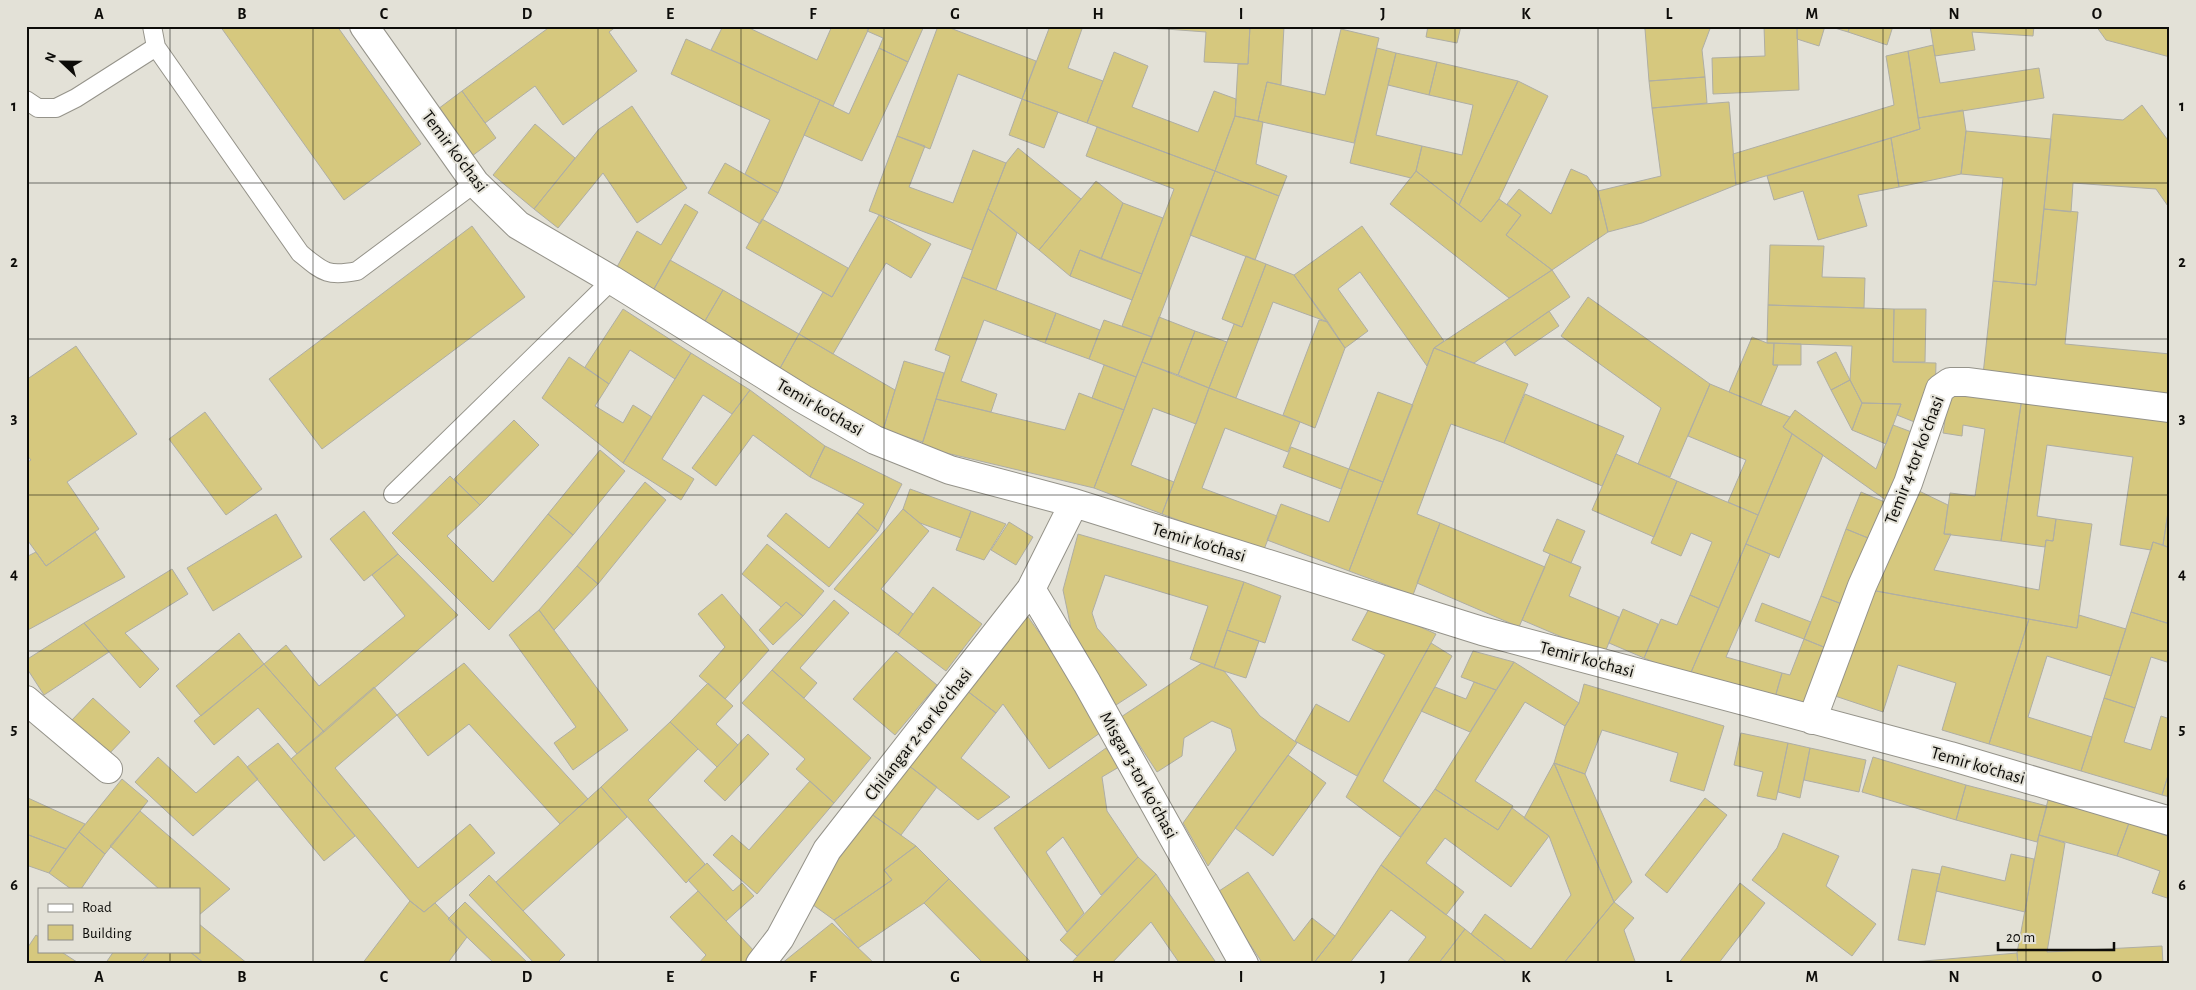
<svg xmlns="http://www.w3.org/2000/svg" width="2196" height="990" font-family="'Alegreya Sans',sans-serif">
<rect width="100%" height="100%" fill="#e3e1d7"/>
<path fill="#d6c87e" stroke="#afaea4" d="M220,26H337L421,144L344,200Z
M551,26H617L609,32L637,71L563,125L535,86L485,123L462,91Z
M723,26H745L817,60L832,26H870L833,106L711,50Z
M870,26H924L908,62L879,48L883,38L867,31Z
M938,26H945L1036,61L1022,99L958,74L930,149L897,136Z
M1050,26H1083L1068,68L1103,81L1087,123L1022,99Z
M1101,26H1166V29Z
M1166,26H1250L1248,64L1204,62L1206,32L1166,29Z
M1250,26H1284L1281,85L1267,82L1258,121L1235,116L1238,64H1248Z
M1428,26H1461L1457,43L1426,37Z
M1638,26H1711L1702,50L1705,77L1649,81L1645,29Z
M1764,26H1797L1799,90L1713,94L1712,58L1765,56Z
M1797,26H1825L1819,46L1797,39Z
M1828,26H1850L1848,32Z
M1850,26H1893L1887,45L1848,32Z
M1930,26H2034L2033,36L1972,32L1975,50L1935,56Z
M2096,26H2170V57L2106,40Z
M1341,29L1379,38L1354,143L1258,121L1267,82L1325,95Z
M686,39L820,100L778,193L745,174L770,120L671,74Z
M1933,45L1940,83L2039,68L2044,98L1918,118L1908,51Z
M879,48L908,62L862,161L804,135L820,100L849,114Z
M1377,48L1396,53L1376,135L1422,146L1416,171L1411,178L1350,163Z
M1908,51L1920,129L1736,185L1733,154L1894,105L1886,56Z
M1114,52L1148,66L1132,107L1198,132L1214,91L1236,99L1235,116L1215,171L1087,123Z
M1396,53L1437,62L1429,95L1388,85Z
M1437,62L1518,81L1459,205L1416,171L1422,146L1462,155L1473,105L1429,95Z
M1705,77L1707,103L1652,108L1649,81Z
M1518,81L1548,96L1499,199L1481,222L1459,205Z
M462,91L496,138L468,159L434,112Z
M1022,99L1058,112L1044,148L1009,135Z
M1729,102L1736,185L1642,223L1608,232L1598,191L1661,176L1652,108Z
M2142,105L2170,143V209L2156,189L2073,183L2071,212L2044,209L2053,114L2123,120Z
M632,106L687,188L637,223L603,173L558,228L534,209L599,129Z
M1963,110L1966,131L1961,174L1899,187L1891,138L1920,129L1918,118Z
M1235,116L1263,122L1256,164L1287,176L1279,196L1215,171Z
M535,124L575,158L534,209L493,175Z
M1097,127L1215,171L1152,337L1122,326L1174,189L1086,156Z
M1966,131L2051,139L2036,285L1993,281L2003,178L1961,174Z
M897,136L925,146L909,187L953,203L973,150L1006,163L972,250L869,211Z
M1891,138L1899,187L1858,195L1867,226L1818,240L1803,191L1774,200L1767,176Z
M1018,148L1081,199L1039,250L988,209L1006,163Z
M725,163L778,193L760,224L708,193Z
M1571,169L1587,176L1598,191L1608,232L1552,270L1506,235L1521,215L1507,204L1519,189L1551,214Z
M1215,171L1279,196L1255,260L1190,235Z
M1416,171L1481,222L1499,199L1521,215L1506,235L1552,270L1509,298L1390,204Z
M1096,181L1123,203L1101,259L1080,250L1070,276L1039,250Z
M1123,203L1163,218L1142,274L1101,259Z
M685,204L698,212L650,296L613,274L637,231L661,245Z
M988,209L1017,233L996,290L962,277Z
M2044,209L2078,212L2065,344L2170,354L2168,402L1982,384L1993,281L2036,285Z
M879,215L931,244L911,278L886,263L833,354L799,334L823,292L832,297Z
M762,219L848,268L832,297L746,248Z
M472,226L525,297L322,449L269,379Z
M1362,226L1444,341L1434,348L1427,366L1360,272L1338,289L1368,331L1345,348L1294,275Z
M1770,245L1824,246L1822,277L1865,278L1864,308L1768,305Z
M1080,250L1142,274L1132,300L1070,276Z
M1246,256L1266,264L1242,327L1222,319Z
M670,260L723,290L702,326L650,296Z
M1266,264L1294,275L1328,322L1273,302L1236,398L1209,388L1234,324L1242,327Z
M1552,270L1570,297L1474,363L1434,348Z
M962,277L1056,313L1045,343L984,320L961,381L997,394L991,412L936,399L950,356L935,350Z
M723,290L799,334L779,370L702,326Z
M1588,297L1710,384L1670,477L1638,464L1661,408L1561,336Z
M1768,305L1894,309L1893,362L1936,363L1935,400L1917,423L1897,415L1901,404L1862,403L1850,380L1852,346L1767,343Z
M623,309L691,353L675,379L630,350L609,384L585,367Z
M1894,309H1926L1925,362H1893Z
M1549,311L1559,326L1515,356L1505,342Z
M1056,313L1100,330L1089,359L1045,343Z
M1159,317L1195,331L1178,375L1142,362Z
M1104,320L1152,337L1136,377L1089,359Z
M1319,320L1328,322L1345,348L1315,428L1283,415Z
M1195,331L1227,342L1209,388L1178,375Z
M799,334L895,390L883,430L779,370Z
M1752,337L1767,343H1774L1773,365H1778L1761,405L1729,392Z
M1774,343L1801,344V365H1773Z
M76,346L137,434L67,482L99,529L46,566L26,538V463L31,460L26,454V380Z
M1434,348L1528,384L1504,443L1451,424L1417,514L1440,523L1413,595L1349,571Z
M1836,352L1850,380L1831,390L1817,362Z
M691,353L750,390L732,414L703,395L662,459L694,479L681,500L623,463Z
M569,357L609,384L595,406L623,423L633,405L652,417L623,463L542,398Z
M904,361L944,373L923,442L883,430Z
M1142,362L1209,388L1196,424L1153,408L1131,465L1174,482L1162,514L1094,488Z
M1104,365L1136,377L1124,410L1092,398Z
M1850,380L1862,403L1852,430L1831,390Z
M1710,384L1790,417L1783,427L1792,434L1758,515L1728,502L1746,460L1688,436Z
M1209,388L1300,422L1288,452L1225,428L1202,488L1277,516L1263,552L1162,514Z
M1950,388L2022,398L2001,541L1944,534L1950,493L1975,496L1985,429L1963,425L1962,436L1943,433Z
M750,390L825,446L810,477L753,435L716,486L692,468Z
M1378,392L1413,405L1383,482L1349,469Z
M1079,393L1124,410L1094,488L921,447L936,399L1065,430Z
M1525,394L1624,436L1602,486L1504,443Z
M2022,397L2170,418V499L2163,545L2153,542L2151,550L2120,545L2133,457L2047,445L2037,516L2056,519L2053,541L2046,540L2045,547L2001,541Z
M1862,403L1901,404L1886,444L1852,430Z
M1795,410L1876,469L1893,425L1917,434L1890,503L1783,427Z
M205,412L262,489L226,515L169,439Z
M514,420L539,445L480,505L454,479Z
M1792,434L1823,455L1779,558L1746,544Z
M825,446L902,484L878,531L857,513L864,504L810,477Z
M1291,447L1349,469L1341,489L1283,467Z
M600,450L625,471L573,535L548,514Z
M1616,454L1677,481L1654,537L1592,510Z
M1349,469L1383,482L1349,571L1267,540L1281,504L1329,522Z
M450,476L480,505L447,536L493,582L548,514L573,535L489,630L392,533Z
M1677,481L1758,515L1719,608L1690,595L1712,542L1691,533L1681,556L1651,543Z
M645,482L666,500L598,584L577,566Z
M910,489L971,511L961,538L920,523L903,509Z
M1919,491L1948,505L1944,534H1951L1934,570L2039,590L2046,540L2053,541L2056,519L2092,524L2077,628L1871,590Z
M1861,492L1887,503L1873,540L1846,529Z
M2170,499V548L2163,545Z
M903,509L929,531L881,589L913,614L898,635L834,589Z
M364,511L398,554L364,581L330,539Z
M971,511L1006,524L984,560L956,550Z
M786,513L829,548L857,513L878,531L829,587L767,536Z
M276,514L302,557L213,611L187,568Z
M1557,519L1585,531L1571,563L1543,551Z
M1009,522L1033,537L1016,565L991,550Z
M1440,523L1545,567L1519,627L1417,583Z
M1846,529L1873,540L1847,606L1821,596Z
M95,532L125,577L26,631V557L36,552L46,566Z
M1078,534L1244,582L1214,668L1190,659L1208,606L1105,575L1092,613L1097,628L1147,685L1116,705L1071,628L1063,590Z
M2153,542L2170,548V624L2131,612Z
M767,544L824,591L803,616L786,602L781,607L742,574Z
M1746,544L1770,554L1726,657L1782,673L1774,701L1689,677Z
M398,554L458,615L324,732L264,664L286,645L319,686L405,616L372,575Z
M1550,554L1581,567L1569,596L1619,617L1604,655L1522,620Z
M577,566L598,584L554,630L539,610Z
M172,569L188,594L125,633L159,669L140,688L84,623Z
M1244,582L1281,596L1265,643L1227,630Z
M933,587L982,624L946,671L898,635Z
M1865,589L2029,619L1989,744L1942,730L1956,683L1898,665L1883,712L1832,695Z
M722,594L769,650L725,699L699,676L725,647L698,614Z
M1690,595L1719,608L1689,677L1644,658L1661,619L1677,625Z
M1821,596L1847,606L1831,650L1804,639Z
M834,600L849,613L800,668L817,683L804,698L772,670Z
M786,602L803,616L773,645L759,630Z
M1762,603L1811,622L1804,639L1755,621Z
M1371,605L1436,634L1357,776L1295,741L1316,704L1349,722L1385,655L1352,640Z
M1623,609L1658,624L1644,658L1609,643Z
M539,610L628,730L573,770L554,743L576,727L509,635Z
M2131,612L2170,624V663L2151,657L2135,708L2104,698Z
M1026,614L1107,728L1049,769L1003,704L996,713L966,690Z
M2079,615L2126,629L2111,676L2047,656L2028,717L2092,737L2081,771L1989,744L2029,619L2077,628Z
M84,623L109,652L44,695L26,667V660Z
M1227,630L1259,641L1246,678L1214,668Z
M239,633L264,664L201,716L176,686Z
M1804,639L1831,650L1807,710L1774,701L1782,673L1790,675Z
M1431,643L1452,656L1383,781L1421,809L1400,837L1346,797Z
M896,651L937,685L895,735L853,699Z
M1473,651L1514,662L1496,690L1461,677Z
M1514,662L1579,703L1565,726L1525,702L1475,781L1513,806L1498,830L1435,789Z
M464,663L588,799L560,824L469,724L428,756L397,715Z
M1202,663L1224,671L1260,716L1297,743L1208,866L1183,823L1236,750L1231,729L1212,721L1184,738L1182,756L1157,772L1121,717Z
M264,664L324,732L297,754L258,708L214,745L194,721Z
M772,670L871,758L834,803L796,769L805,759L742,703Z
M1474,682L1496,690L1470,732L1421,711L1435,687L1466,699Z
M708,683L733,706L716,724L738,745L717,767L670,722Z
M1584,684L1724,726L1704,791L1670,781L1678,753L1602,730L1585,774L1554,763L1565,726L1579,703Z
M374,687L397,715L335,768L418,868L470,824L495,853L424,912L410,901L291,759Z
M966,690L996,713L961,758L1010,797L978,820L908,765Z
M93,698L130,732L108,755L71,721Z
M2104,698L2135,708L2124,742L2151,750L2161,716L2170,719V769L2162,795L2081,771Z
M670,722L698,749L648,800L705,864L686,883L601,787Z
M1741,733L1788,743L1776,800L1757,796L1763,772L1734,765Z
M748,734L769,754L725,801L704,781Z
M278,743L355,836L324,861L247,767Z
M1788,743L1810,748L1800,798L1778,792Z
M1106,748L1119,767L1102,777L1107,811L1138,857L1101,895L1063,837L1046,852L1084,913L1067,932L994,828Z
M1810,748L1866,760L1859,792L1804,780Z
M1288,755L1326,783L1273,856L1235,828Z
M238,756L258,779L193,836L135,782L158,757L196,793Z
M1873,757L1966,785L1956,820L1862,792Z
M1554,763L1585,774L1632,882L1614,902Z
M1554,763L1614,902L1563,964H1509L1471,934L1485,914L1531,949L1571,895L1549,836L1524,818Z
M908,765L937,787L901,835L870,813Z
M2170,769V797L2162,795Z
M122,779L148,801L105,854L79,832Z
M810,781L834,803L757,894L713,855L732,835L749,850Z
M1966,785L2047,806L2037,842L1956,820Z
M601,787L627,817L523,911L496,882Z
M1435,789L1498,830L1512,808L1549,836L1511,887L1445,838L1426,863L1464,892L1446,915L1381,865Z
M28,798L85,824L66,849L26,834Z
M1705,798L1727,815L1667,893L1645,875Z
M2048,800L2129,823L2117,856L2039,835Z
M140,811L230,889L199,915V889H159L110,846Z
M870,813L916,846L884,870L892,880L834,920L809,902Z
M2129,823L2170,837V899L2152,893L2160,871L2117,856Z
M79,832L105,854L81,889H71L49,873Z
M1783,833L1839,856L1826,886L1876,924L1852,956L1752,880L1777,848Z
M26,834L66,849L49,873L26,865Z
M2039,835L2065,843L2047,952L2162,946L2163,964H2018L2017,953Z
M916,846L949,879L924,903L858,948L834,920L892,880L884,870Z
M2011,854L2034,859L2025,912L1936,891L1942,866L2005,881Z
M1138,857L1156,874L1077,956L1060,940Z
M707,863L733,891L742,883L754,896L726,921L688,880Z
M1381,865L1465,929L1438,964H1406L1426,937L1391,910L1349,964H1313L1335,936Z
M1912,869L1940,874L1925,945L1898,940Z
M1248,872L1294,941L1312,918L1335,936L1313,964H1263L1216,893Z
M1156,874L1217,964H1180L1151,922L1111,964H1070Z
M489,875L565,955L556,964H535L469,895Z
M949,879L1033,964H984L924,903Z
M1740,883L1765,903L1718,964H1678Z
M698,891L755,952L744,964H698L706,955L670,917Z
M410,901L424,912L435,903L467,937L447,964H362Z
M465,902L529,964H495L448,919Z
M1614,902L1634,918L1624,930L1636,964H1563Z
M832,923L875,964H781Z
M199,924L248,964H205L189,951H199Z
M1465,929L1471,934L1509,964H1438Z
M36,935L39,937V951H60L80,964H27L26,950Z
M114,951H150L139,964H105Z
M150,951H189L205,964H141Z
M2017,953L2018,964L1901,963Z"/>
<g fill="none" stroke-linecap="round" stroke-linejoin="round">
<g stroke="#95938a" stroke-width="20">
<path id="lane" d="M152,26L156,47L300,253C323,272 327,277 357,271L475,183
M26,100L38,108H56L76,98L156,47
M393,494L612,280"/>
</g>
<g stroke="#95938a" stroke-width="30">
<path id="street" d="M364,26L475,183L518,225L612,280L803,399L875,440L950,470L1074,503L1482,631L1950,756L2170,821
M1031,589L1087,683L1244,964
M26,700L108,769
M1812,720L1862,586L1908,483L1940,389L1950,382H1967L2170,408
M760,964L780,938L827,850L1031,589L1074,503"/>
</g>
<use href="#lane" stroke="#fff" stroke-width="18"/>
<use href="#street" stroke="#fff" stroke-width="28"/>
</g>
<path fill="none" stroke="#0d0c09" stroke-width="1" stroke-opacity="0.55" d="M170,26V889M313,26V964M456,26V964M598,26V964M741,26V964M884,26V964M1027,26V964M1169,26V964M1312,26V964M1455,26V964M1598,26V964M1740,26V964M1883,26V964M2026,26V964M26,183H2170M26,339H2170M26,495H2170M26,651H2170M26,807H2170M170,951V964"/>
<g text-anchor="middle" stroke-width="4" stroke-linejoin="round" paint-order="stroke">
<g font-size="18" fill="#0d0c09" stroke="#e3e1d7">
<text transform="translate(455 151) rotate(53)" y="6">Temir ko'chasi</text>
<text transform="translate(820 407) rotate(30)" y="6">Temir ko'chasi</text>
<text transform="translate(1914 460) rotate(-69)" y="6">Temir 4-tor koʻchasi</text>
<text transform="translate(1199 542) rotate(17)" y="6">Temir ko'chasi</text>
<text transform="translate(1587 659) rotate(15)" y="6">Temir ko'chasi</text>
<text transform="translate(918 734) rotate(-52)" y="6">Chilangar 2-tor koʻchasi</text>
<text transform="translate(1978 765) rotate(16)" y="6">Temir ko'chasi</text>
<text transform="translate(1139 775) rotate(61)" y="6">Misgar 3-tor koʻchasi</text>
</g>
</g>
<rect width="2196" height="990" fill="none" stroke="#e3e1d7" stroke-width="55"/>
<rect x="38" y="888" width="162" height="65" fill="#e3e1d7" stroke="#8d8c85"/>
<rect x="48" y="904" width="25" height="8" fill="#ffffff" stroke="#8d8c85"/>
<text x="82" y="912" font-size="15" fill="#0d0c09">Road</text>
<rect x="48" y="925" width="25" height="15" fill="#d6c87e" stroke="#8d8c85"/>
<text x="82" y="938" font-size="15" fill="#0d0c09">Building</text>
<g transform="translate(62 62) rotate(292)" stroke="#e3e1d7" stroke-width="4" paint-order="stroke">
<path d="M0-4L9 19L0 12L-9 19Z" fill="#0d0c09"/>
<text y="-8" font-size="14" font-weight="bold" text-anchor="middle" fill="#0d0c09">N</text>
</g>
<path d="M1998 942v8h116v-8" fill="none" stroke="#0d0c09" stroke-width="2.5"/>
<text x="2006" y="942" font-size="15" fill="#0d0c09" stroke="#e3e1d7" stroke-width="4" paint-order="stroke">20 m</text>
<rect x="28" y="28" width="2140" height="934" fill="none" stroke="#0d0c09" stroke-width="2"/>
<g font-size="16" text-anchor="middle" font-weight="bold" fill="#0d0c09">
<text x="99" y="19">A</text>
<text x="242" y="19">B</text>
<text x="384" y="19">C</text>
<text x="527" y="19">D</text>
<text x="670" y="19">E</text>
<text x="813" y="19">F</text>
<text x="955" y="19">G</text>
<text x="1098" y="19">H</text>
<text x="1241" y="19">I</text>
<text x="1383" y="19">J</text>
<text x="1526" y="19">K</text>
<text x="1669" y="19">L</text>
<text x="1812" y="19">M</text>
<text x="1954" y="19">N</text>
<text x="2097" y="19">O</text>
<text x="14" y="111">1</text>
<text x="2182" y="111">1</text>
<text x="14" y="267">2</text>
<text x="2182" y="267">2</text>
<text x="14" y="423">3</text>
<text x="2182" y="423">3</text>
<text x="14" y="579">4</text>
<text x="2182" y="579">4</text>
<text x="14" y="734">5</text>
<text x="2182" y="734">5</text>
<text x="14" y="890">6</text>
<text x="2182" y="890">6</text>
<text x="99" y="982">A</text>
<text x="242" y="982">B</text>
<text x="384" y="982">C</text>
<text x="527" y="982">D</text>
<text x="670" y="982">E</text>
<text x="813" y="982">F</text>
<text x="955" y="982">G</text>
<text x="1098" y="982">H</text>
<text x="1241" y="982">I</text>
<text x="1383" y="982">J</text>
<text x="1526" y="982">K</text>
<text x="1669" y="982">L</text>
<text x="1812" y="982">M</text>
<text x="1954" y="982">N</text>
<text x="2097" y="982">O</text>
</g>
</svg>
